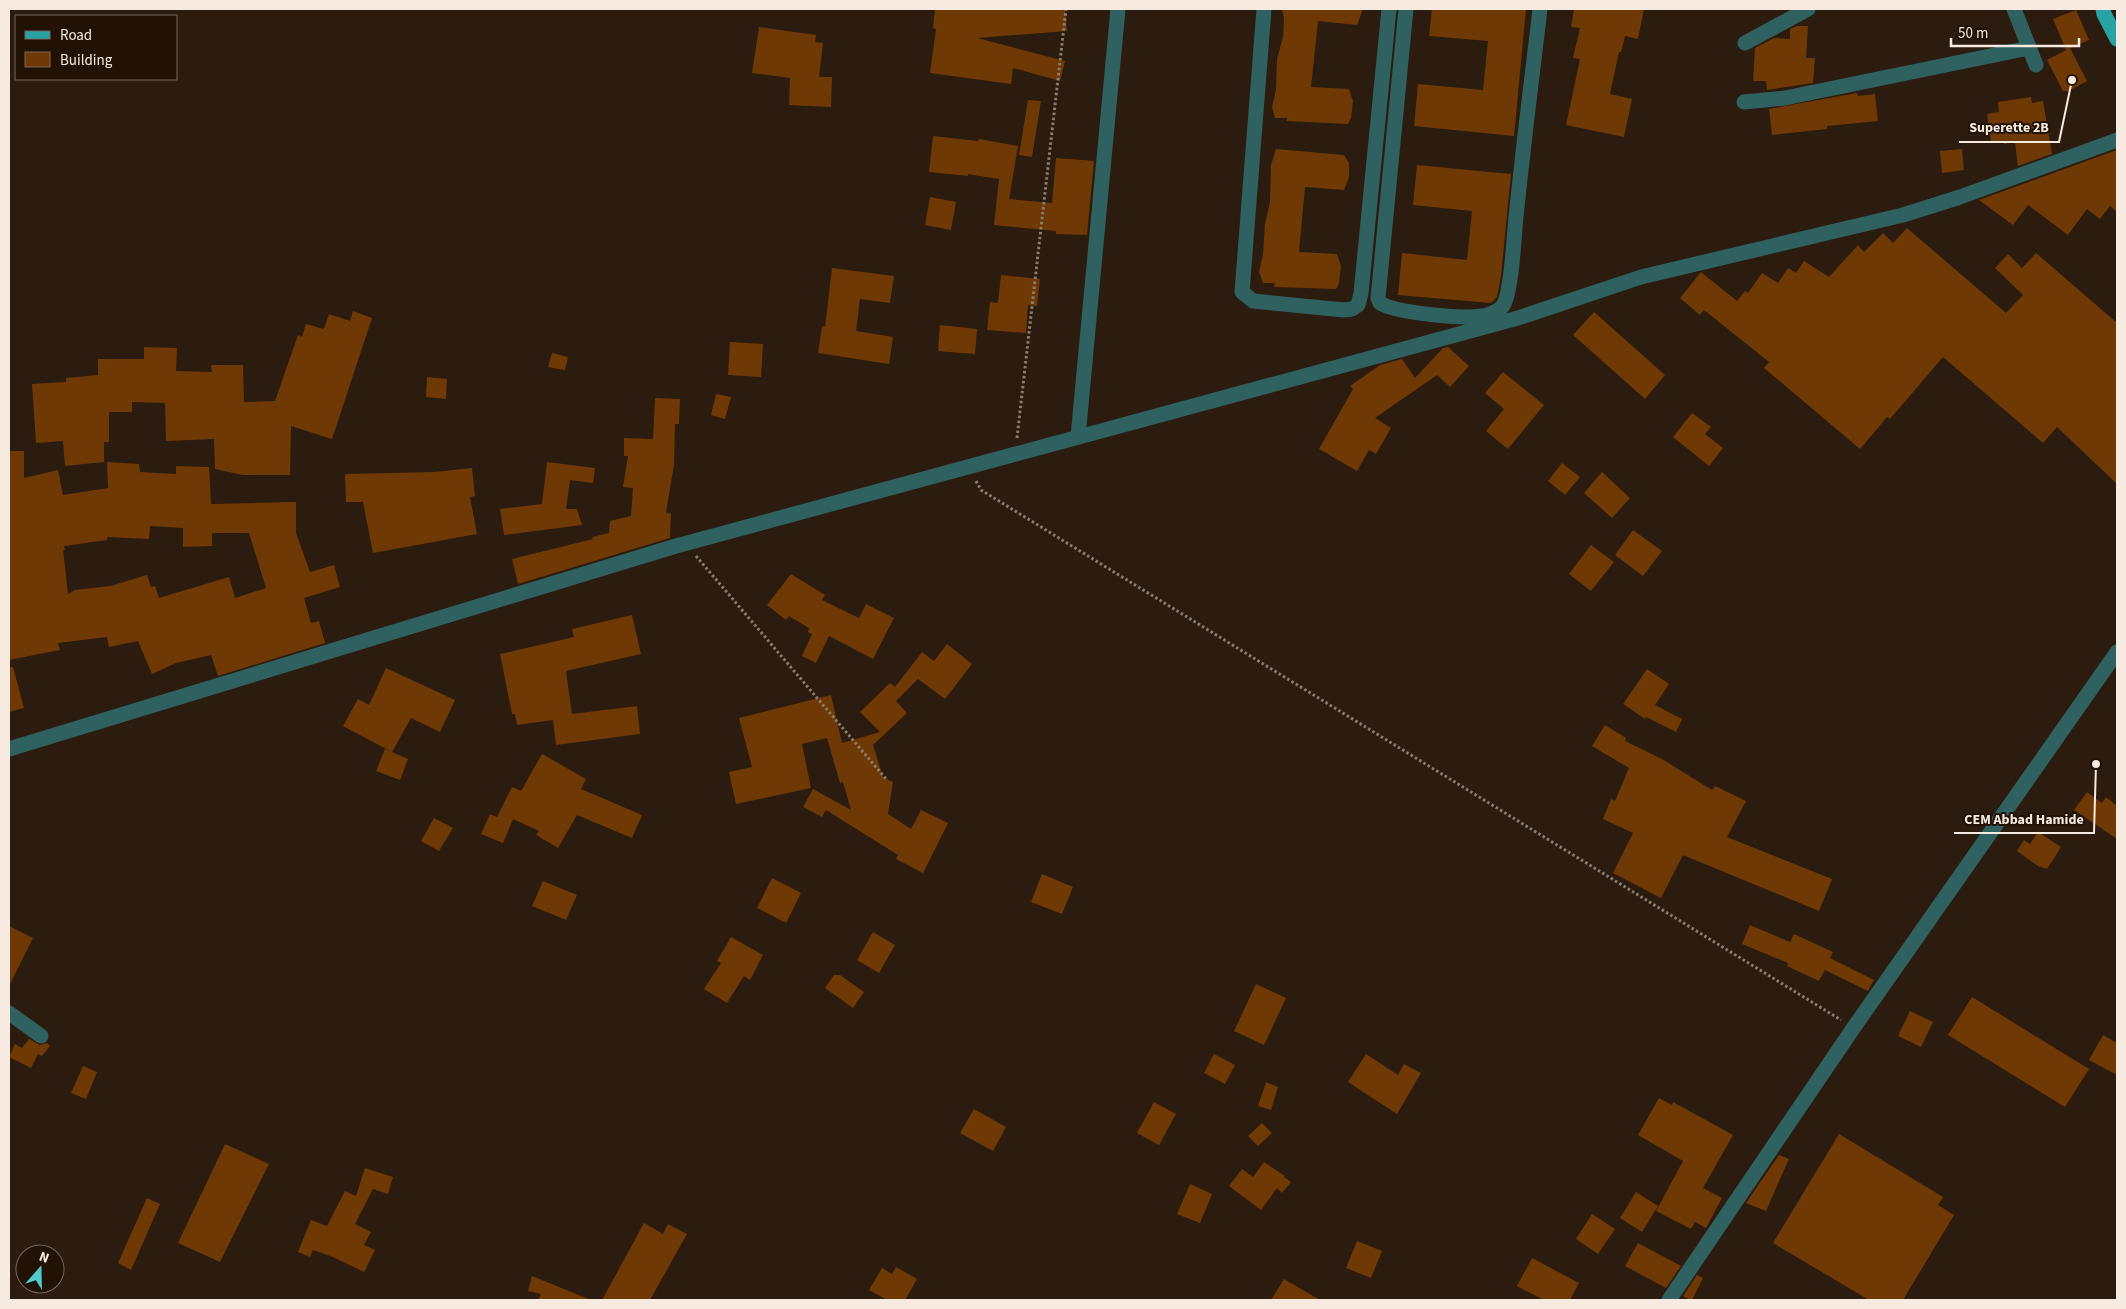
<svg xmlns="http://www.w3.org/2000/svg" width="2126" height="1309" font-family="'Source Sans 3',sans-serif">
<rect width="100%" height="100%" fill="#2c1b0f"/>
<path fill="#6f3905" fill-rule="evenodd" d="M935,9H1001V10L1065,9L1067,31L977,38L1065,61L1060,81L1013,68L1011,84L930,73L936,29L933,28Z
M1282,9H1363L1357,25L1318,21L1311,87L1349,89L1353,101L1351,118L1348,124L1287,121V118H1275L1272,107L1276,90L1277,59L1283,37L1284,19Z
M1432,9H1526L1514,136L1414,126L1418,84L1483,90L1488,41L1429,36Z
M1574,9H1644L1638,39L1625,36L1621,52H1619L1610,94L1632,99L1624,137L1566,125L1580,59L1573,58L1580,28L1571,27Z
M2076,10L2089,40L2066,50L2053,19Z
M1797,26H1808L1806,58H1815L1813,83L1767,90L1766,81H1753L1755,48L1774,38L1790,39V29Z
M759,27L816,35L815,42L823,43L819,77H832L831,107L789,105L790,78L752,73Z
M2070,48L2087,81L2068,91H2063L2047,60Z
M1857,93L1858,96L1875,94L1878,121L1827,126V129L1772,135L1769,109Z
M2031,97L2032,103L2043,101L2052,154L2018,166L2015,142L2004,144V141L1991,143L1987,114L1999,112L1998,102Z
M1028,100L1041,101L1032,157L1019,155Z
M933,136L978,141L979,139L1018,146L1009,199L1052,203L1056,158L1094,161L1087,235L1056,234V231L994,225L999,179L968,174V176L929,172Z
M1276,149L1344,155L1349,163V177L1344,190L1305,187L1299,252L1337,254L1341,266L1339,283L1336,289L1274,287L1275,283H1263L1259,272L1263,255L1265,224L1270,202L1271,165Z
M1962,149L1964,170L1942,173L1940,151Z
M2117,150V212L2110,206L2100,219L2087,209L2068,235L2028,205L2013,225L1979,200Z
M1417,165L1511,174L1501,276L1497,297L1491,303L1398,295L1402,253L1467,260L1472,211L1413,205Z
M930,197L956,202L951,230L925,225Z
M1907,228L2006,313L2023,295L1995,268L2008,254L2022,268L2036,253L2117,323V484L2057,427L2043,443L1943,357L1890,419L1887,417L1860,449L1764,368L1769,362L1704,310L1700,315L1680,298L1701,272L1737,301L1745,291L1748,293L1762,273L1778,283L1788,268L1796,273L1804,261L1829,277L1858,245L1864,252L1883,233L1893,243Z
M832,268L894,276L890,303L860,299L856,331L893,337L889,364L818,353L822,326L825,327Z
M1001,275L1040,279L1037,306L1028,305L1026,333L987,330L990,302L998,303Z
M353,311L372,318L332,439L291,426L290,475H243L215,469L214,439L166,441L165,403L132,402V412H109V442H104V462L65,466L63,441L36,443L32,384L66,382V378L98,375V359H144V347L177,348L176,371L212,372L211,365H243L244,402L275,401L298,335L302,337L306,324L324,329L329,314L350,321Z
M1594,312L1665,375L1645,399L1573,335Z
M940,325L977,329L975,354L938,351Z
M730,342L763,344L761,377L728,375Z
M1448,347L1469,366L1450,387L1437,375L1375,418L1391,428L1376,454L1369,450L1357,471L1319,449L1353,389L1350,386L1380,365L1402,359L1415,378L1443,348Z
M552,353L568,357L565,370L548,367Z
M1503,372L1544,405L1508,449L1486,431L1504,409L1485,393Z
M427,377L447,379L446,399L426,397Z
M716,394L731,397L725,419L711,415Z
M655,398L680,399L679,424H675L674,464L666,513H671L670,538L518,584L512,559L593,539L592,537L609,533L610,521L631,516L633,488L623,487L628,456H624V438L653,439Z
M1692,413L1711,427L1705,434L1723,448L1709,466L1673,437Z
M9,451H24V478L58,470L63,495L108,488L107,462L139,464L140,472L176,474V466L209,467L211,504L296,502V533L310,572L334,565L340,587L304,598L311,623L319,621L325,643L218,676L211,655L176,663L152,674L138,641L109,647L107,637L58,643L60,650L9,660ZM150,526L183,528V547L212,546V533H249L266,588L235,598L229,577L159,598L155,586L151,587L147,575L110,586L75,590L68,594L63,550H65L64,546L107,540V537L149,539Z
M547,462L595,468L593,483L570,480L566,509H577L582,525L504,535L500,509L542,504Z
M1562,463L1580,477L1565,495L1548,481Z
M472,468L475,496L470,497L477,534L373,553L363,502H346L345,474L435,472Z
M1602,472L1630,498L1612,518L1584,493Z
M1633,530L1662,551L1643,576L1615,555Z
M1591,545L1614,562L1591,591L1569,574Z
M791,574L825,595L822,600L859,618L866,604L894,618L873,659L829,636L816,663L802,656L812,634L808,632L809,628L789,616L786,620L767,605Z
M632,615L641,654L566,671L572,714L637,706L640,734L556,745L553,720L517,725L515,714H512L500,654L574,637L572,629Z
M947,644L972,664L945,699L918,679L896,701L907,713L873,745L883,777L893,782L888,814L911,829L921,810L948,823L923,873L896,859L898,855L826,810L822,817L803,807L813,789L851,810L843,782L840,783L827,738L802,744L811,788L736,804L729,772L752,767L739,718L831,695L842,743L880,732L860,712L890,683L895,687L922,652L934,661Z
M9,667H13L24,708L9,712Z
M386,668L455,700L440,732L411,718L392,752L343,726L358,699L369,705Z
M1647,669L1669,684L1655,705L1682,719L1676,732L1646,717L1645,719L1623,704Z
M1605,725L1626,738L1625,741L1662,759L1712,790L1715,786L1746,801L1727,837L1832,879L1819,911L1683,855L1661,898L1613,873L1633,833L1603,819L1611,799L1615,801L1629,768L1592,746Z
M385,749L408,759L400,780L376,771Z
M542,754L586,779L581,789L642,815L632,838L577,815L558,848L536,835L539,831L513,819L503,843L481,834L490,814L497,817L512,787L521,791Z
M2087,792L2102,803L2106,797L2117,806V839L2074,810Z
M434,818L453,828L439,851L421,841Z
M2038,832L2061,847L2047,869L2038,866L2017,851L2024,840L2030,844Z
M1042,874L1073,887L1062,914L1031,902Z
M772,878L801,893L786,923L757,908Z
M543,881L577,895L566,920L532,906Z
M1750,925L1790,942L1794,934L1833,952L1830,958L1874,980L1868,991L1825,970L1819,981L1787,966L1788,963L1742,944Z
M9,926L33,938L9,986Z
M873,932L895,945L879,973L857,960Z
M731,937L763,955L750,980L744,976L727,1003L704,989L721,963L717,961Z
M834,975H840L864,992L853,1008L825,988Z
M1256,984L1286,998L1264,1045L1234,1031Z
M1972,997L2089,1069L2065,1107L1948,1035Z
M1910,1011L1933,1022L1921,1047L1898,1036Z
M2103,1035L2117,1043V1075L2089,1060Z
M29,1039L40,1045L47,1043L50,1046L42,1056L38,1054L31,1068L9,1057L15,1044L22,1048Z
M1214,1054L1235,1065L1225,1084L1204,1073Z
M1366,1054L1398,1075L1404,1064L1421,1073L1397,1114L1348,1082Z
M83,1066L97,1072L86,1099L71,1093Z
M1266,1082L1278,1087L1271,1110L1258,1106Z
M1659,1098L1672,1105L1673,1102L1733,1135L1703,1188L1722,1198L1706,1228L1695,1222L1691,1229L1656,1211L1683,1161L1638,1135Z
M1154,1102L1176,1114L1159,1145L1137,1133Z
M974,1109L1006,1127L993,1151L960,1133Z
M1262,1123L1272,1133L1258,1146L1248,1136Z
M1839,1134L1943,1197L1938,1205L1954,1215L1903,1300H1869L1773,1243Z
M225,1144L269,1164L220,1262L178,1243Z
M1779,1155L1789,1159L1766,1211L1746,1203Z
M1264,1162L1285,1176L1284,1177L1291,1182L1282,1193L1277,1188L1261,1210L1229,1186L1242,1169L1253,1177Z
M365,1168L393,1177L388,1194L373,1189L355,1224L371,1232L364,1245L375,1250L364,1272L333,1257L313,1250L310,1257L298,1252L311,1220L327,1226L345,1191L356,1196Z
M1190,1184L1212,1194L1200,1223L1177,1214Z
M1636,1192L1658,1206L1642,1232L1620,1218Z
M147,1198L160,1204L131,1270L118,1263Z
M1592,1214L1615,1229L1598,1254L1576,1239Z
M644,1223L663,1234L668,1224L687,1234L650,1300H602Z
M1357,1241L1382,1251L1371,1278L1346,1268Z
M1638,1243L1681,1266L1666,1288L1625,1266Z
M1532,1258L1579,1283L1570,1300H1544L1517,1286Z
M896,1267L917,1279L905,1300H887L869,1290L882,1268L892,1274Z
M1697,1275L1703,1278L1692,1300H1690L1683,1296Z
M532,1276L591,1300H538L541,1294L528,1291Z
M1284,1279L1320,1300H1271Z"/>
<g fill="none" stroke-linecap="round" stroke-linejoin="round">
<path stroke="#8c7d72" stroke-width="3" stroke-dasharray="2.5 2.5" stroke-linecap="butt" d="M1017,438L1066,9
M976,481L981,490L1841,1020
M696,556L887,780"/>
<path stroke="#2f6161" stroke-width="15" d="M1264,9L1242,292L1253,301L1344,310L1352,309L1358,305L1361,293L1389,9
M1406,9L1378,298L1380,303C1396,313 1462,319 1481,316C1487,316 1498,311 1502,307C1512,295 1514,234 1516,217C1523,147 1532,78 1540,9
M2014,9L2036,65
M1745,43L1808,9
M1744,102L1785,98L2029,48
M1078,437L1118,9
M9,749L676,546L1518,318L1641,277L1903,215L1960,197L2117,140
M9,1013L41,1036
M1669,1300L1852,1030L2117,652"/>
<path stroke="#29a2a4" stroke-width="15" d="M2103,9L2104,14L2117,39"/>
</g>
<path fill="none" stroke="#f6eae1" stroke-width="2" d="M2072 80L2059 142H1959M2096 764L2094 833H1954"/>
<g fill="#f6eae1" stroke="#221206" stroke-width="2">
<circle cx="2072" cy="80" r="5"/>
<circle cx="2096" cy="764" r="5"/>
</g>
<g font-size="14" text-anchor="middle" font-weight="bold" fill="#f6eae1" stroke="#221206" stroke-width="4" stroke-linejoin="round" paint-order="stroke">
<text x="2009" y="132">Superette 2B</text>
<text x="2024" y="824">CEM Abbad Hamide</text>
</g>
<rect width="2126" height="1309" fill="none" stroke="#f6eae1" stroke-width="20"/>
<rect x="15" y="15" width="162" height="65" fill="#221206" stroke="#77685e"/>
<rect x="25" y="31" width="25" height="8" fill="#29a2a4" stroke="#77685e"/>
<text x="60" y="40" font-size="15" fill="#f6eae1">Road</text>
<rect x="25" y="52" width="25" height="15" fill="#6f3905" stroke="#77685e"/>
<text x="60" y="65" font-size="15" fill="#f6eae1">Building</text>
<g transform="translate(40 1269) rotate(20)"><circle r="24" fill="#221206" stroke="#77685e"/>
<path d="M0-4L9 19L0 12L-9 19Z" fill="#52cdce"/>
<text y="-8" font-size="14" font-weight="bold" text-anchor="middle" fill="#f6eae1">N</text>
</g>
<path d="M1951 38v8h128v-8" fill="none" stroke="#f6eae1" stroke-width="2.5"/>
<text x="1958" y="38" font-size="15" fill="#f6eae1" stroke="#221206" stroke-width="4" paint-order="stroke">50 m</text>
</svg>
